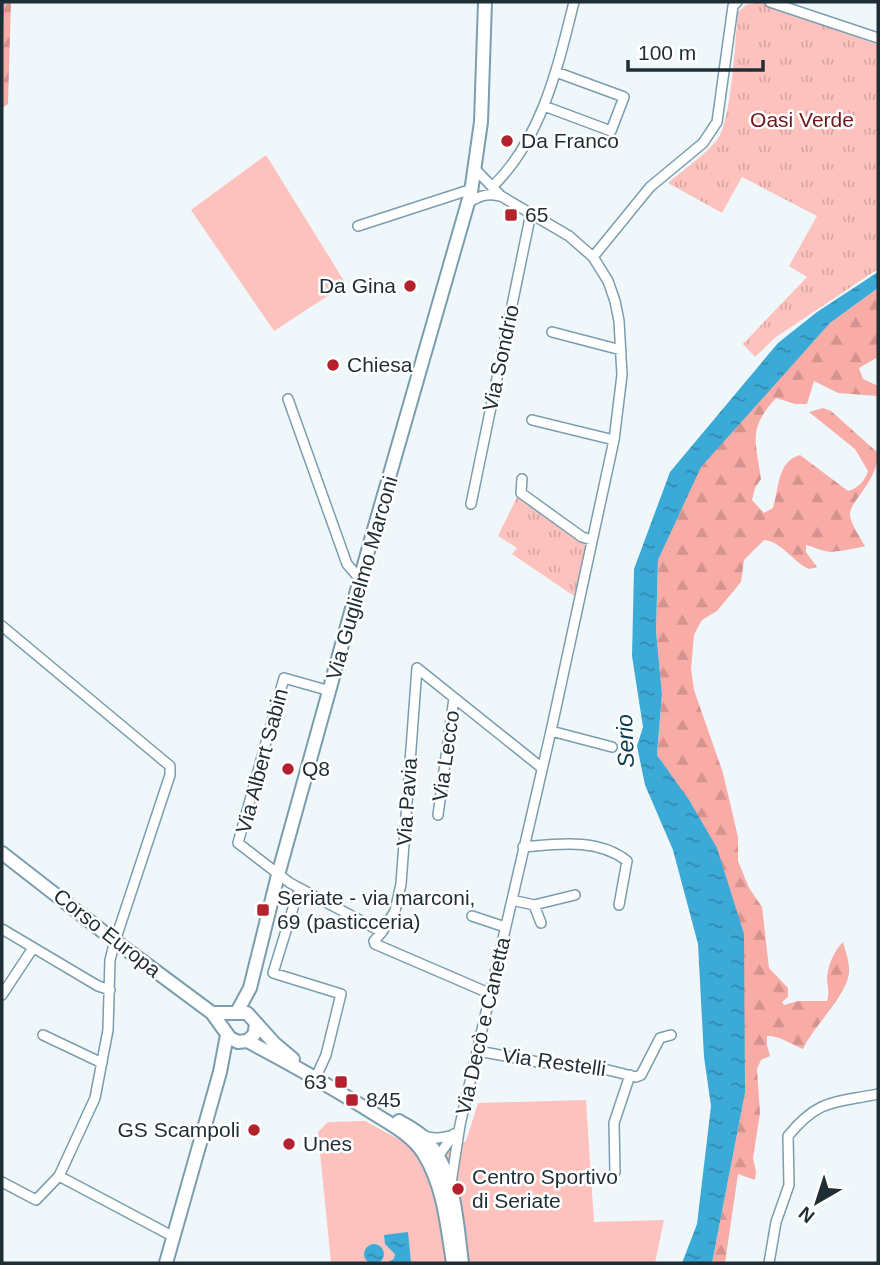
<svg xmlns="http://www.w3.org/2000/svg" width="880" height="1265" font-family="Helvetica,sans-serif">
<defs>
<pattern id="grass-tufts" width="24" height="20" patternUnits="userSpaceOnUse" patternTransform="scale(1.75)"><rect width="24" height="20" fill="#fdc2bd"/><path d="M3 7l-1-3M5 7V3M7 7l1-3M15 17l-1-3M17 17v-4M19 17l1-3" fill="none" stroke="#d8a7a3"/></pattern>
<pattern id="forest-firs" width="22" height="20" patternUnits="userSpaceOnUse" patternTransform="scale(1.75)"><rect width="22" height="20" fill="#f9aba6"/><path d="M5 1l3.5 6h-7zM16 11l3.5 6h-7z" fill="#d59390"/></pattern>
<pattern id="water-ripples" width="26" height="14" patternUnits="userSpaceOnUse" patternTransform="scale(1.75)"><rect width="26" height="14" fill="#3caad7"/><path d="M2 4q2-2 4 0t4 0M15 11q2-2 4 0t4 0" fill="none" stroke="#328baf"/></pattern>
</defs>
<rect width="100%" height="100%" fill="#f0f7fb"/>
<path fill="url(#grass-tufts)" d="M760,2L878,45V269L776,337L755,357L743,344L807,277L789,266L817,216L742,177L722,213L668,183C684,169 704,156 717,140C732,121 735,39 738,12L746,5Z
M517,497L587,546L574,596L512,554L517,548L498,536Z"/>
<path fill="url(#forest-firs)" d="M2,2H11L8,104L2,108Z
M878,288V357L859,368L863,379L878,386V396L838,393L814,381L807,404H795L776,398C747,430 756,441 761,479L755,488L752,500L764,513L773,508C779,489 777,461 800,455L848,491C859,488 865,480 868,471L855,449L809,412L823,408L831,411L878,453C878,481 849,502 850,515C851,525 860,537 865,546C860,548 835,552 830,552C822,551 814,547 806,545V552L817,567L809,569C793,562 781,541 764,540L744,560L741,582L717,611L702,620L698,627L694,635L691,669L694,690L723,773L738,837V861L749,888L762,907L769,968L788,988V997L782,1002L784,1005L798,1001H827C830,992 827,986 827,978C828,965 834,951 843,942C845,950 849,960 849,969C851,992 813,1026 803,1049C790,1044 781,1036 767,1036V1045L770,1056L761,1060L757,1069L760,1113L753,1158L756,1172L755,1180L738,1174L725,1263H712L745,1093L670,776L657,755L662,694L656,631L658,560L700,467L830,323Z"/>
<path fill="#fdc2bd" d="M266,155L346,284L274,331L191,210Z
M586,1100L594,1222L664,1220L655,1263H331L318,1132L328,1122L365,1121L432,1157L466,1141L478,1103Z"/>
<path fill="url(#water-ripples)" d="M878,272V288L830,323L701,467L658,560L656,631L662,694L657,755L689,800L717,848L744,934L745,1093L712,1263H682L697,1224L711,1106L704,1057L698,944L673,850L645,785L637,746L643,727L632,656L634,569L670,472L778,343L817,312Z
M408,1232L411,1263H386L394,1259L395,1254L385,1244L384,1235Z
M364 1254a10 10 0 1 1 20 0a10 10 0 1 1-20 0Z"/>
<g fill="none" stroke-linecap="round" stroke-linejoin="round">
<path stroke="#3caad7" stroke-width="2.5" d="M2,29L3,2"/>
<g stroke="#7a9eaf" stroke-width="12">
<path id="street" d="M770,2L878,38
M544,106L611,131L624,97L556,72
M492,187C542,139 558,66 574,2
M468,203C479,196 487,193 499,196
M358,226L472,189
M593,257L650,187L703,143L717,122L733,6L737,2
M552,332L621,350
M288,399L347,564L360,579
M532,420L614,440
M522,479L521,493L582,537L592,540
M471,504L531,213
M2,626L170,766V775L115,941L110,960L108,1030L95,1098L59,1176L36,1200L2,1182
M417,668L542,768
M330,691L284,678L238,843L290,883L382,932L374,941L375,944L491,994
M551,731L612,747
M438,815L454,698
M523,847C558,844 598,838 627,861L619,905
M297,895L273,973L341,994L326,1055L316,1077
M512,900L534,905L575,895
M534,905L541,923
M472,916L505,927
M2,929L98,986L110,990
M382,932L395,911L401,884L417,668
M2,995L33,948
M43,1035L102,1063
M478,1051L538,1062L600,1068L636,1077L641,1075L660,1038L671,1035
M423,1135C433,1140 442,1138 453,1135
M437,1158L454,1134
M615,1172L614,1123L630,1075
M59,1176L174,1237
M451,1183L460,1125L551,731L614,440L622,375L619,321L615,301L608,281L593,257L569,236L501,196L475,169
M769,1263L776,1222L789,1185L788,1136C819,1098 835,1103 878,1094"/>
</g>
<g stroke="#7a9eaf" stroke-width="16">
<path id="secondary" d="M2,853L115,941L212,1013L230,1038L238,1042L247,1041L254,1035L256,1025
M237,1012L250,988L278,875L371,540L471,192L481,122L485,2
M212,1013H247L274,1043L293,1059
M247,1041C288,1062 326,1084 365,1108C385,1121 411,1133 424,1154C444,1187 447,1226 453,1263
M399,1121C407,1126 415,1130 422,1136C456,1168 456,1220 462,1263
M166,1263L220,1072L227,1035"/>
</g>
<use href="#street" stroke="#fff" stroke-width="9"/>
<use href="#secondary" stroke="#fff" stroke-width="12"/>
</g>
<g fill="#b4232d" stroke="#fff" stroke-width="2.5">
<circle cx="507" cy="141" r="7"/>
<rect x="504" y="208" width="14" height="14" rx="3.5"/>
<circle cx="410" cy="286" r="7"/>
<circle cx="333" cy="365" r="7"/>
<circle cx="288" cy="769" r="7"/>
<rect x="256" y="903" width="14" height="14" rx="3.5"/>
<rect x="334" y="1075" width="14" height="14" rx="3.5"/>
<rect x="345" y="1093" width="14" height="14" rx="3.5"/>
<circle cx="254" cy="1130" r="7"/>
<circle cx="289" cy="1144" r="7"/>
<circle cx="458" cy="1189" r="7"/>
</g>
<g text-anchor="middle" stroke-width="5" stroke-linejoin="round" paint-order="stroke">
<g font-size="21" fill="#6d191c" stroke="#fff">
<text x="802" y="127">Oasi Verde</text>
</g>
<g font-size="21" fill="#1f2e35" stroke="#fff" text-anchor="start">
<text x="521" y="148">Da Franco</text>
<text x="525" y="222">65</text>
<text x="396" y="293" text-anchor="end">Da Gina</text>
<text x="347" y="372">Chiesa</text>
<text x="302" y="776">Q8</text>
<text x="277" y="905">Seriate - via marconi,<tspan x="277" dy="24">69 (pasticceria)</tspan></text>
<text x="327" y="1089" text-anchor="end">63</text>
<text x="366" y="1107">845</text>
<text x="240" y="1137" text-anchor="end">GS Scampoli</text>
<text x="303" y="1151">Unes</text>
<text x="472" y="1184">Centro Sportivo<tspan x="472" dy="24">di Seriate</tspan></text>
</g>
<g font-size="21" fill="#1f2e35" stroke="#fff">
<text transform="translate(501 358) rotate(-78)" y="7">Via Sondrio</text>
<text transform="translate(362 578) rotate(-74)" y="7">Via Guglielmo Marconi</text>
<text transform="translate(446 756) rotate(-82)" y="7">Via Lecco</text>
<text transform="translate(262 761) rotate(-75)" y="7">Via Albert Sabin</text>
<text transform="translate(407 802) rotate(-86)" y="7">Via Pavia</text>
<text transform="translate(107 933) rotate(38)" y="7">Corso Europa</text>
<text transform="translate(483 1026) rotate(-77)" y="7">Via Decò e Canetta</text>
<text transform="translate(554 1062) rotate(8)" y="7">Via Restelli</text>
</g>
<g font-size="23" font-style="italic" fill="#093a4d" stroke="#fff">
<text transform="translate(625 741) rotate(-92)" y="8">Serio</text>
</g>
</g>
<rect width="880" height="1265" fill="none" stroke="#1f2e35" stroke-width="7"/>
<g transform="translate(817 1202) rotate(219)" stroke="#ffffff" stroke-width="5" paint-order="stroke">
<path d="M0-5L12 26L0 18L-12 26Z" fill="#1f2e35"/>
<text y="-10" font-size="19" font-weight="bold" text-anchor="middle" fill="#1f2e35">N</text>
</g>
<path d="M628 60v10h135v-10" fill="none" stroke="#1f2e35" stroke-width="3.5"/>
<text x="638" y="60" font-size="21" fill="#1f2e35" stroke="#ffffff" stroke-width="5" paint-order="stroke">100 m</text>
</svg>
